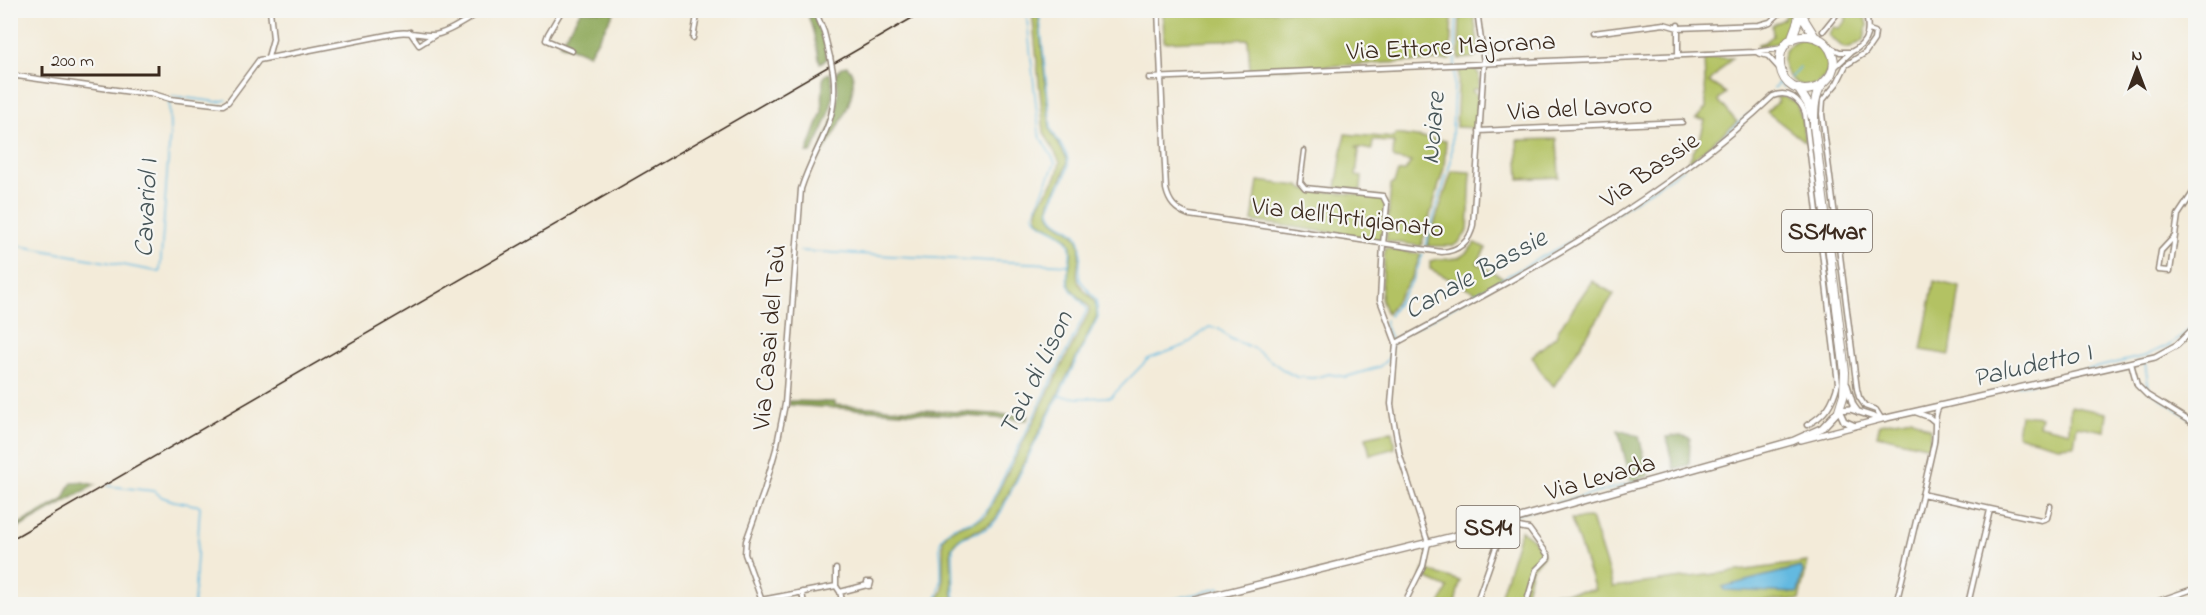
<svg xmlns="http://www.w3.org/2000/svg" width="2206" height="615" font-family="'Indie Flower',sans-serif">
<rect width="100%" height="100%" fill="#f6f6f2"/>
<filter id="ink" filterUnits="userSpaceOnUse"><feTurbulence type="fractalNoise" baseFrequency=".0167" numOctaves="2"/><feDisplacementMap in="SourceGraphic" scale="12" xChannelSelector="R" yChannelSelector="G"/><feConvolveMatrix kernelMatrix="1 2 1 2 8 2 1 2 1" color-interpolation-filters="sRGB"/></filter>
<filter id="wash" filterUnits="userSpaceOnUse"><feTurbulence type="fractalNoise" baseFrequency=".008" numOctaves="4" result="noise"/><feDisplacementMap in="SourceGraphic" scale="24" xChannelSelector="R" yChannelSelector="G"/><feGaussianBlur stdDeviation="1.35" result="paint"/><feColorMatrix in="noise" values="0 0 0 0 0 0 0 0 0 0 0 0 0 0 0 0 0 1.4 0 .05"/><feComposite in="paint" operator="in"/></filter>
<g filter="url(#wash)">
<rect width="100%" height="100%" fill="#f3ebd9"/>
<path fill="#b3c264" stroke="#777641" stroke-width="1.5" d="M1032,11H1038L1050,129L1067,159C1068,177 1047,195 1049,211C1051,225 1068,226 1075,236C1086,248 1074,267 1078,281C1084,296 1099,296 1097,316L996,518C980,536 960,529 951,549L953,603L935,604L943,590V539C953,523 971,526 986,516L1089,312V307C1084,300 1074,294 1070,286C1063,273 1077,256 1069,241C1063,231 1039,227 1037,216C1035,205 1050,189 1055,179C1058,174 1059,167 1060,162L1044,132Z
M1163,11H1452L1450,60L1250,70L1248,39L1164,42Z
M1460,11H1473L1479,49L1477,55L1473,58L1459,59Z
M1789,11H1796L1791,29L1781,40L1777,43L1758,46V44L1765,42L1773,36L1772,25L1784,19Z
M1846,11H1863L1867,25L1864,40L1850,48H1844L1828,35L1833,27L1839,28L1846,21V17L1844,13Z
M1800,39C1804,40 1811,39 1815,40C1829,45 1834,63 1826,75C1802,109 1759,55 1800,39Z
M1704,58H1732L1709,82L1726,93L1718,100L1737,122L1687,164L1700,139L1705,120L1696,119L1706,108Z
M1474,68L1479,74V89H1473L1472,91L1478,96L1476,128L1456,127L1459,69Z
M1776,97H1785L1796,103L1802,119L1805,142L1767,112L1778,101Z
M1345,134L1394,138L1395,134L1446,141L1444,168L1421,246L1386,241L1391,184L1394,183L1398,172L1405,171L1411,162L1395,159L1393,157L1394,142L1373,141L1372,150L1356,147L1359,151L1356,176L1362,177L1361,190L1336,188Z
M1557,139L1559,177L1519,179L1517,140Z
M1452,171L1471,172L1468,231L1459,242L1453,246H1427Z
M1258,181L1299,186L1303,189L1381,197L1386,203L1382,240L1252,221Z
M1475,243L1486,248L1477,263L1504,278L1477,293L1430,269V261C1452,254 1455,268 1475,243Z
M1385,248L1421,254L1412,277L1387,314L1381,299Z
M1592,281L1614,294L1554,386L1544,377L1532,356L1556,336L1558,330Z
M1934,281L1960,287L1950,355L1921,350Z
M2070,406L2107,413L2105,431L2077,426L2074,445L2058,446L2017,435L2020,415L2041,417L2039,425L2069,432Z
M1911,418L1930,429V447L1877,435L1880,424Z
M1392,431L1395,448L1370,455L1366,437Z
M1591,518L1613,587L1808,562L1799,600L1598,604L1597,601L1533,603L1535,595L1595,590L1571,519Z
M1521,530L1532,539L1544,555L1532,568L1525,596H1522L1519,604H1498Z
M1424,569L1460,581L1455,604H1440L1448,588L1421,576Z"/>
<path fill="#8ea85a" stroke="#64693c" stroke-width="1.5" d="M581,11H615L589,54L560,44Z
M807,11H812L824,42L827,59L820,63L813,31Z
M847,66C868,85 829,145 816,162L837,110L838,91L836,73L842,67Z
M830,73C839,102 824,128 811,153H807L822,112L823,80L825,75Z
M789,401L835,402V405L1028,416L1027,420L789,405Z
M1618,430L1639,436L1649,476L1631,481Z
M1680,435L1690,438L1689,465L1674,469L1666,437Z
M82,482L95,485L16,529L14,527L63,500C68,494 67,487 72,483Z"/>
<path fill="#64b9e0" stroke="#50727f" stroke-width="1.5" d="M1801,567L1803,571L1798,593L1724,590L1722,587Z"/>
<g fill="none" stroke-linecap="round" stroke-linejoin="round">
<path stroke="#64b9e0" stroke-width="1.5" d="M1791,78L1800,67
M1774,88L1779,82L1783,87
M172,96L218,102L226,100
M1721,139L1749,114
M1591,230L1684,168
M10,244L160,272L170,132L169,101
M1425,246L1451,161L1457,10
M800,251L1069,265
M1389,316L1414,278L1423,254
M1385,320V325L1391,339
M1399,336L1569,242
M2145,363L2149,390L2196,422
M2017,386L2145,356L2169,345L2181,337L2196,322
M1059,396L1080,398L1111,397L1148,359L1186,345L1209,327L1219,329L1231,339L1253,348L1285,371L1297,377L1313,378L1329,374L1346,377L1379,367L1389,358L1392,340
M108,486L154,491L162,497L174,501L200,506L194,604
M1551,505L1640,481
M1487,522L1544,507
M10,562C20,557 15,551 11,543
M932,604C946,589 940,562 940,543C949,518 971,529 986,512L1087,310C1084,299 1070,295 1068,283C1064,268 1078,250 1064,237C1054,228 1041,228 1033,215L1055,163C1051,152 1043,145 1039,133L1026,10
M956,604L954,593L953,547C963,530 983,538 998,518L1098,317L1096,300L1080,280C1077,266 1086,247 1076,234C1069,226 1050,223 1050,209C1051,193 1070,178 1068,161C1067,149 1055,140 1051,128L1039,10
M1154,604L1220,588"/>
</g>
</g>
<g filter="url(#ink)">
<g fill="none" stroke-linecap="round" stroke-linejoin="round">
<g stroke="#978a7c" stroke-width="7">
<path id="street" d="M562,10L548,34L546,40L572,51
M815,10L824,32L830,57
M1158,10L1166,189C1169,202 1175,210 1189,215L1442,252C1458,251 1470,242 1473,225L1484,63L1477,10
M1678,25V55
M1869,30L1875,32L1874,40L1865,53L1846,65L1837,83L1823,100L1822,114L1857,389L1859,397L1865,406L1876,410L1881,418
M1823,31L1840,10
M410,32L419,45L435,35
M1593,33L1664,24L1678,28L1759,25L1770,22L1783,10
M693,38L698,10
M1831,48L1840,52H1851L1835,67
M1851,52C1870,43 1870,29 1865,10
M1758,53L1768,56L1778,67
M268,57L273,39L270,10
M10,75L131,92L150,93L170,99L223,105L228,102L259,60L397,33C409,31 419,35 431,35C445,36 470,17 484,10
M1149,78L1754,52L1783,48
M1479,131L1682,122
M1304,151L1300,182L1305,188L1383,196L1387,204L1383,244L1380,300L1396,343L1391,404L1393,417L1400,456L1428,543L1423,566L1404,604
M2174,237L2161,251L2158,270L2170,271L2178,215L2196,188
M1396,343C1528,272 1663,200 1773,96C1788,90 1800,99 1805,113L1838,383C1833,403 1826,415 1807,425
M2131,363L2137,385L2147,395L2196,425
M1915,412L1929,417L1935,422
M1922,494L2041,520L2047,518L2050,506
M1514,526L1529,529L1548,555V558L1536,570L1526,604
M836,569V586
M867,582H871L870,586H868Z
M836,586L840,592L843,604
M802,592L804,604
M840,592L867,585
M761,600L836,586
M763,604L745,554L746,541L764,491L776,449L785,404L801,189C816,142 840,124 833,72
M1476,604L1501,533L1513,524
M1896,604C1909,551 1922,497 1934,443C1936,431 1933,415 1939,407
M1968,604L1990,510
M2150,604L2196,588"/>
</g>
<g stroke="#978a7c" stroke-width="8">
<path id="secondary" d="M1847,385L1853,405L1858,412
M1855,426L1844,421L1839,410L1850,409L1880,419
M1801,440L1882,419L2155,357L2177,345L2196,326"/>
</g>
<g stroke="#978a7c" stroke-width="9">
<path id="primary" d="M1180,604L1451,537L1793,441L1822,428L1839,410"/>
</g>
<g stroke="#978a7c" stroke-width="10">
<path id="highway" d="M1801,10L1805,21L1815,37
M1791,40L1798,21L1799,10
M1820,86C1774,108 1764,30 1809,36C1828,38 1839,58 1831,74C1828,80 1822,83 1819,89C1814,100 1814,113 1814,126L1845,372L1844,394L1839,410
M1798,88L1808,104L1812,116"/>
</g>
<use href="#street" stroke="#fff" stroke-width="4"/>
<use href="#secondary" stroke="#fff" stroke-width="5"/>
<use href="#primary" stroke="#fff" stroke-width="6"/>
<use href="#highway" stroke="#fff" stroke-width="8"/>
<path stroke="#3b2a1e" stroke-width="1.5" d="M10,540L926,10"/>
<g stroke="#978a7c" stroke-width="7" stroke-linecap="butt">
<path id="street-bridge" d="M830,57L833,72"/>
</g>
<use href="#street-bridge" stroke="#fff" stroke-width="4"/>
</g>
</g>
<g text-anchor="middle" stroke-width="4.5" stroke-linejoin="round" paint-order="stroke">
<g fill="#f6f6f2" stroke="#73675e" stroke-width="1.5">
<rect x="1782" y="210" width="90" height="42" rx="4.5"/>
<rect x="1456.5" y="506" width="63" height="42" rx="4.5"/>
</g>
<g font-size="24" font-weight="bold" fill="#3b2a1e">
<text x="1827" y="239">SS14var</text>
<text x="1488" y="535">SS14</text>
</g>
<g font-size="26" fill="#3b2a1e" stroke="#f6f6f2">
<text transform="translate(1451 45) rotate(-3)" y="9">Via Ettore Majorana</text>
<text transform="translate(1580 107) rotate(-3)" y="9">Via del Lavoro</text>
<text transform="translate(1649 169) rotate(-35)" y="9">Via Bassie</text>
<text transform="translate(1348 216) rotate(7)" y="9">Via dell'Artigianato</text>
<text transform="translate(768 337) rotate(-85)" y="9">Via Casai del Taù</text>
<text transform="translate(1600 476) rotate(-16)" y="9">Via Levada</text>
</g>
<g font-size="27" font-style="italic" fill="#475558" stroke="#f6f6f2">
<text transform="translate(1432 128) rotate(-85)" y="9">Noiare</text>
<text transform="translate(145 208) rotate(-87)" y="9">Cavariol I</text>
<text transform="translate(1475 273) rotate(-29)" y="9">Canale Bassie</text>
<text transform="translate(2032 364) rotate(-13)" y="9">Paludetto I</text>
<text transform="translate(1035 373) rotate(-64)" y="9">Taù di Lison</text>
</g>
</g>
<rect width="2206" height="615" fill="none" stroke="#f6f6f2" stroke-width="36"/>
<g transform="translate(2137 69)" stroke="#f6f6f2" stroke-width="4.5" paint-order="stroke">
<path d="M0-4.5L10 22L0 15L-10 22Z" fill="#3b2a1e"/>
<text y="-9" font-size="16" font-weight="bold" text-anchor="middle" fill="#3b2a1e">N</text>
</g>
<path d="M42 66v9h117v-9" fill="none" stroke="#3b2a1e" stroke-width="3"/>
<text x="51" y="66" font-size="18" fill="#3b2a1e" stroke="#f6f6f2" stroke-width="4.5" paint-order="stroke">200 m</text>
</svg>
